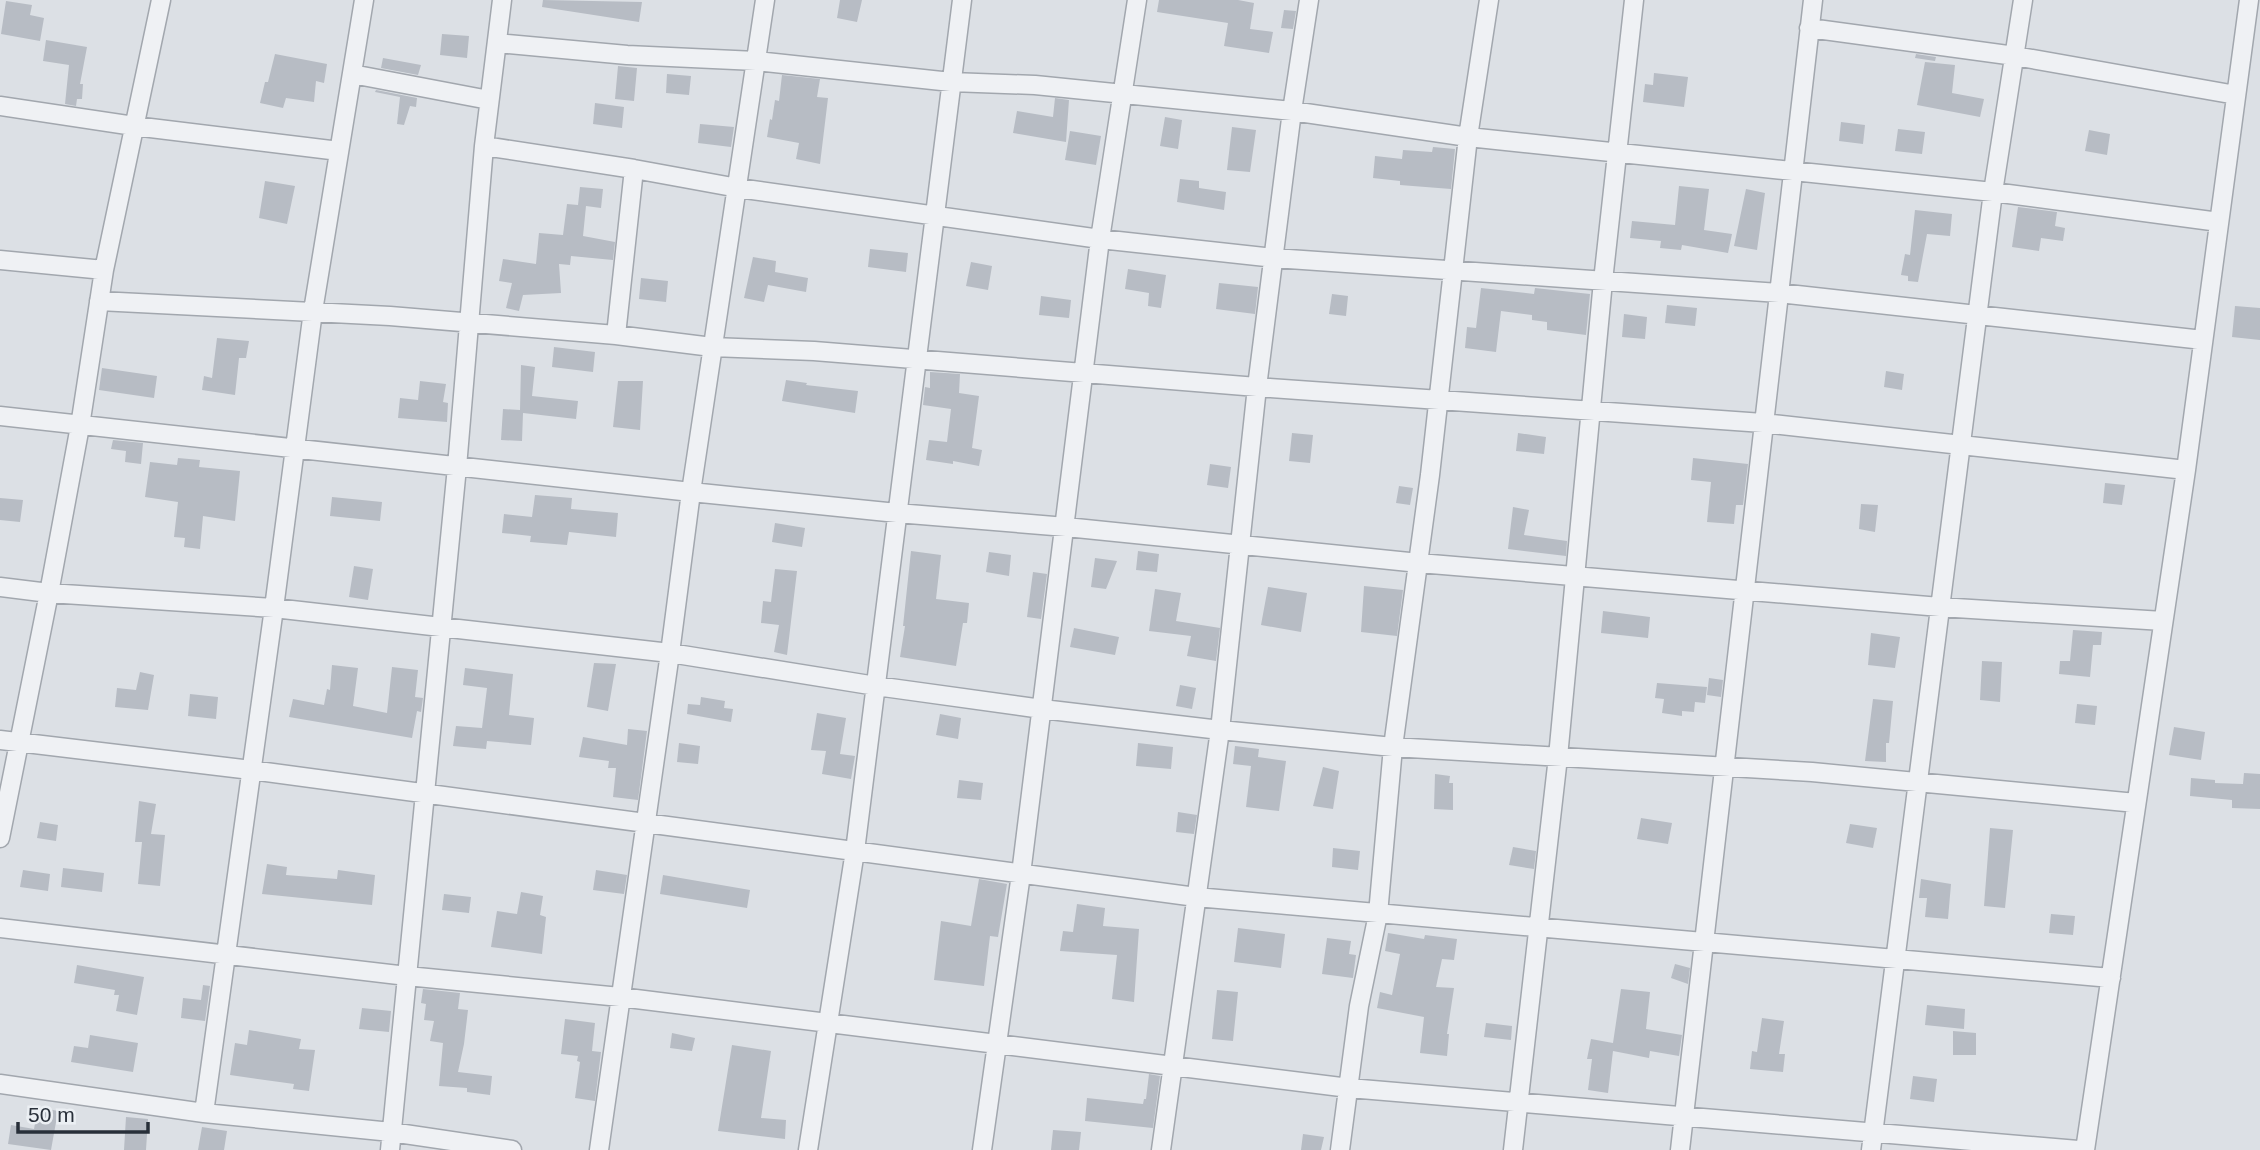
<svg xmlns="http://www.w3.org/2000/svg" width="2260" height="1150" font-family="Helvetica,sans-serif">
<rect width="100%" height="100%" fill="#dce0e5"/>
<path fill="#b7bcc4" d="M543,0L642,2L639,22L542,7Z
M840,0H862L857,22L837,18Z
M1159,0H1238L1254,3L1250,29L1273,32L1269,53L1224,46L1228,23L1157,12Z
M6,1L32,5L30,15L44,18L40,41L1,34Z
M1284,10L1296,11L1293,29L1281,28Z
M442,34L469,36L467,58L440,55Z
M46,40L87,47L80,84H83L82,99H77L76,106L65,104L69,65L43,61Z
M275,54L327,64L324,83L316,81L314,102L286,98L283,108L260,103L265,82H268Z
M1916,54L1936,57L1935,61L1915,58Z
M383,58L421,65L418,75L381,68Z
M1925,62L1955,65L1952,93L1984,99L1980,117L1917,105Z
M618,66L637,68L634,101L615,99Z
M1654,73L1688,77L1684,107L1643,102L1645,84L1653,85Z
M667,74L691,76L689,95L666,93Z
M782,75L820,79L817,97L828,98L820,164L796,159L799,143L767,137L770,119L772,120L775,100L779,101Z
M376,90L417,98L416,107L410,106L404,125L397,124L400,97L375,92Z
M1055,98L1069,100L1066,142L1013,133L1017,111L1053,117Z
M595,103L624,107L622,128L593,124Z
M1165,117L1182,120L1178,149L1160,146Z
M1841,122L1865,125L1863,144L1839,141Z
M700,124L734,127L731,147L698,143Z
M1232,127L1256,130L1250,172L1227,170Z
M1898,129L1925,132L1922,154L1895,151Z
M2089,130L2110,134L2107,155L2085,151Z
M1070,131L1101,136L1096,165L1065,160Z
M1433,147L1455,149L1451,189L1400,185V181L1373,178L1375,156L1402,159L1403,150L1432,152Z
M1180,179L1199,181V188L1226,192L1224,210L1177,202Z
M265,181L295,186L287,224L259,218Z
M1679,186L1709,189L1704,230L1732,234L1728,253L1682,245L1681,250L1660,248L1661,241L1630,238L1632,221L1675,225Z
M580,187L603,189L601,208L586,206L583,236L615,242L613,260L571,256L570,265L559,264L561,293L523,295L519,311L506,308L512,283L499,281L503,259L536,264L539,233L563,235L567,204L578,205Z
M1746,189L1765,193L1757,250L1734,246Z
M2018,207L2057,212L2055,226L2065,228L2063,241L2041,238L2039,251L2012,247Z
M1915,210L1952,214L1950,236L1927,234L1918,282L1908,281V276L1901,275L1905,254L1910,255Z
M870,249L908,253L906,272L868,267Z
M753,257L776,261L775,272L808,278L806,292L768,285L764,302L744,298Z
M971,262L992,266L988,290L966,286Z
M1128,269L1166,275L1161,308L1148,306L1149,293L1125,289Z
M641,278L668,281L666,302L639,299Z
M1219,283L1258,287L1255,314L1216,309Z
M1481,288L1534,294L1535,288L1590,294L1586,335L1547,330V322L1532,320V315L1501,311L1496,352L1465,348L1467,327L1476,328Z
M1332,294L1348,296L1346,316L1329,314Z
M1041,296L1071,300L1069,318L1039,315Z
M1667,305L1697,308L1695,326L1665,323Z
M2235,306L2260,308V340L2232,337Z
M1624,314L1647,317L1645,339L1622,337Z
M217,338L249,341L246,358H239L235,395L202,390L204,376L212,378Z
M554,347L595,352L593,372L552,367Z
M521,365L535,367L532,396L578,401L576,419L523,413L522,441L501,440L503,409L520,410Z
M102,368L157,376L154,398L99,390Z
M1886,371L1904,374L1902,390L1884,387Z
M930,372L960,374L959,393L979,396L972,448L982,450L979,466L953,461V464L926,460L929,440L947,442L951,409L923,405L925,387L930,388Z
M786,380L807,383L806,385L858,391L855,413L782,401Z
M420,381L446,384L443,402L448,403L447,422L398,418L400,398L418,400Z
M618,381H643L640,430L613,427Z
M1292,433L1313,435L1310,463L1289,461Z
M1518,433L1546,437L1544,454L1516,451Z
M113,440L143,443L141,464L125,462L126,451L111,449Z
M178,458L200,460L199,467L240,471L235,521L203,516L200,549L184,547L185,538L174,537L178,502L145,497L150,462L177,465Z
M1693,458L1748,464L1743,505H1736L1734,524L1707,522L1711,482L1691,480Z
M1210,464L1231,467L1228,488L1207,485Z
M2105,483L2125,485L2122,505L2103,503Z
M1399,486L1413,488L1410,505L1396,503Z
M535,495L572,498L571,509L618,513L616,537L569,532L567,545L530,542L531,536L502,533L504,514L532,517Z
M332,497L382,502L380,521L330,516Z
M0,498L23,500L20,522L0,520Z
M1861,504L1878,505L1875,532L1859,529Z
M1513,507L1529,510L1524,535L1567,541L1566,556L1508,549Z
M775,523L805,528L802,547L772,542Z
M911,551L941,555L936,599L969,603L967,623H963L956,666L900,657L905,626H903Z
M1138,551L1159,554L1157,572L1136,570Z
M989,552L1011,555L1009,576L986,572Z
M1095,558L1117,561L1106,589L1091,587Z
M354,566L373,569L368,600L349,597Z
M775,569L797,571L787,655L774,652L779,625L761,623L763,601L771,602Z
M1033,572L1047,574L1041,619L1027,617Z
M1364,586L1403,590L1397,636L1361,632Z
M1268,587L1307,593L1301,632L1261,625Z
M1155,589L1181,593L1176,621L1220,628L1216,661L1187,656L1191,636L1149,631Z
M1603,611L1650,617L1648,638L1601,633Z
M1074,628L1119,637L1115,655L1070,647Z
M2073,630L2102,632L2101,645H2093L2090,677L2059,674L2060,661H2070Z
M1871,633L1900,637L1895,668L1868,665Z
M1982,661L2002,662L2000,702L1980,700Z
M594,663L616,664L608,711L587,707Z
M332,665L358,668L353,706L387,713L392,667L418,670L415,697L423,698L421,712L417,711L412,738L289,717L293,699L324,705L327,689L330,690Z
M465,668L513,674L509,715L534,718L531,745L487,741L486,749L453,746L456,726L482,728L487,688L463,685Z
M140,672L154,675L148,710L115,707L117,688L136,690Z
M1709,678L1723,680L1721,697L1707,695Z
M1657,683L1707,687L1705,703L1695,702L1694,712L1682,711V716L1662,713L1664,699L1655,698Z
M1180,685L1196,688L1192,709L1176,706Z
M190,694L218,697L216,719L188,716Z
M701,697L725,701L724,708L733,709L731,722L687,714L688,704L700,705Z
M1873,699L1893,701L1889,743H1886V762L1865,761Z
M2077,704L2097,706L2095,725L2075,723Z
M817,713L846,718L840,754L855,756L851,779L822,774L826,751L811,750Z
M940,714L961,718L958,739L936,735Z
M2174,727L2205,732L2201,760L2169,755Z
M628,729L647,731L638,800L613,797L616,768H608L609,761L579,757L583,737L627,745Z
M679,743L700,746L698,764L677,762Z
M1138,743L1173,747L1171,769L1136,766Z
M1235,746L1259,749L1258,757L1286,761L1279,811L1246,807L1251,766L1233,764Z
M1323,767L1339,771L1333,809L1313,806Z
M2244,773L2260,774V809L2232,808V800L2190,796L2191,778L2215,780V783L2243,784Z
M1435,774L1450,776L1449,783H1453V810L1434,809Z
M959,780L983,783L981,800L957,798Z
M139,801L156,804L151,834L165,835L160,886L138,884L142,842H135Z
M1178,812L1197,815L1194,834L1176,832Z
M1641,818L1672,823L1668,844L1637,839Z
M40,822L58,825L56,841L37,838Z
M1850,824L1877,828L1873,848L1846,843Z
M1990,828L2013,830L2005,908L1984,906Z
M1513,847L1536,851L1534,869L1509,865Z
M1333,848L1360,851L1358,870L1332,867Z
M267,864L287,867L286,875L337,879L338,870L375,875L372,905L262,894Z
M63,868L104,873L102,892L61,887Z
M23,870L50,874L48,891L20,887Z
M596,870L627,875L624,894L593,890Z
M663,875L750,890L747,908L660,894Z
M979,879L1007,884L998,937L990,936L984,986L934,980L941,921L971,926Z
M1921,879L1951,884L1948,919L1925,917L1927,898H1919Z
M521,892L543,896L540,915L546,917L542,954L491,947L497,911L517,914Z
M444,894L471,897L469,913L442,910Z
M1077,904L1105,908L1103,926L1139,929L1134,1002L1112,999L1117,955L1060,951L1063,931L1073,932Z
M2051,914L2075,916L2073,935L2049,933Z
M1238,928L1285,934L1281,968L1234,962Z
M1388,933L1424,939L1425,935L1457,939L1454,960L1442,959L1436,987L1454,988L1447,1034H1449L1447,1056L1420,1053L1424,1017L1377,1008L1380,992L1392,995L1400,954L1385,951Z
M1327,938L1351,941L1349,954L1356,955L1353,978L1322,974Z
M1675,964L1690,968L1688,984L1671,978Z
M77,965L144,977L137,1015L116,1011L119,995H114L115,990L74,983Z
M203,985L210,986L205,1021L181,1018L183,998L201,1000Z
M423,989L460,993L458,1009L468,1010L464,1044L458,1072L492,1076L490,1095L467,1092V1088L439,1086L443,1043L430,1041L434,1021L424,1020L426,1004L421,1003Z
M1621,989L1650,992L1646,1029L1682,1035L1679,1056L1650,1051L1649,1058L1613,1051L1608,1093L1588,1090L1592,1059H1587L1591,1039L1613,1043Z
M1217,990L1238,992L1233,1041L1212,1039Z
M1927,1005L1965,1009L1964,1029L1925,1025Z
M362,1008L391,1011L389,1032L359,1029Z
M1762,1018L1784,1021L1779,1054H1785L1783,1072L1750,1069L1752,1051L1757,1052Z
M565,1019L595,1023L592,1051L601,1052L595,1101L575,1098L580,1062L577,1061L578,1056L561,1054Z
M1486,1023L1512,1026L1511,1040L1484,1037Z
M249,1030L301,1039L299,1049L315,1050L309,1091L293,1089L294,1084L230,1075L235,1043L247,1045Z
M1953,1031L1976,1033V1055H1953Z
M672,1033L695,1038L692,1051L670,1048Z
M90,1035L138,1043L133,1072L71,1062L74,1046L88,1048Z
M732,1045L771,1051L761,1118L786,1120L785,1139L718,1131Z
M1149,1074L1160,1076L1153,1128L1085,1121L1087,1098L1143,1104L1144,1099H1146Z
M1913,1076L1937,1079L1934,1102L1910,1099Z
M38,1107L58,1111L51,1150L8,1144L11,1125L34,1129Z
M126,1117L148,1119L146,1150H124Z
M202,1127L227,1131L224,1150H198Z
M1053,1130L1081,1132L1079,1150H1051Z
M1303,1134L1324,1137L1321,1150H1301Z"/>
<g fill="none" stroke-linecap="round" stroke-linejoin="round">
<g stroke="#a2a7ae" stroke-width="21">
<path id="minor" d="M1809,28L2015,56L2236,95
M497,43L627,55L756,61L951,82L1035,85L1292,111L1468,137L1993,192L2219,222
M352,74L489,100
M0,106L134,126L339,151
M484,146L634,169L738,188L1100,239L1274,258L1779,293L2203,340
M0,260L104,270
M99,301L390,316L616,335L712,347L814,351L1257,387L1763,423L2186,470
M616,335L634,169
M0,416L691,492L897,513L1066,527L1419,563L1940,607L2163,621
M0,587L49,593L274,608L670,653L876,686L1042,709L1220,730L1393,747L1812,772L2136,803
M0,740L251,770L1196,897L2111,978
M0,838L49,593L80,426L104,270L161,0
M0,928L407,976L620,997L1349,1088L2078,1150
M0,1084L204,1113L391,1132L512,1150
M204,1113L274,608L313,311L364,0
M390,1150L457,467L484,146L502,0
M599,1150L670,653L691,492L765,0
M808,1150L855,851L962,0
M982,1150L1021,874L1100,239L1137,0
M1161,1150L1220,730L1257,387L1292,111L1309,0
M1340,1150L1359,1006L1378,914L1393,747L1430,475L1468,137L1489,0
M1513,1150L1558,757L1603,281L1634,0
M1680,1150L1813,0
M1871,1150L1993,192L2023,0
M2085,1150L2186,470L2249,0"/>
</g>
<use href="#minor" stroke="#eff1f4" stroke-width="18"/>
</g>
<path d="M18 1122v10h130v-10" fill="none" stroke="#282f39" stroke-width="3.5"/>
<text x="28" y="1122" font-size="21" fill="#282f39" stroke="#ebeff3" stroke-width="5" paint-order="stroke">50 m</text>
</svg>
